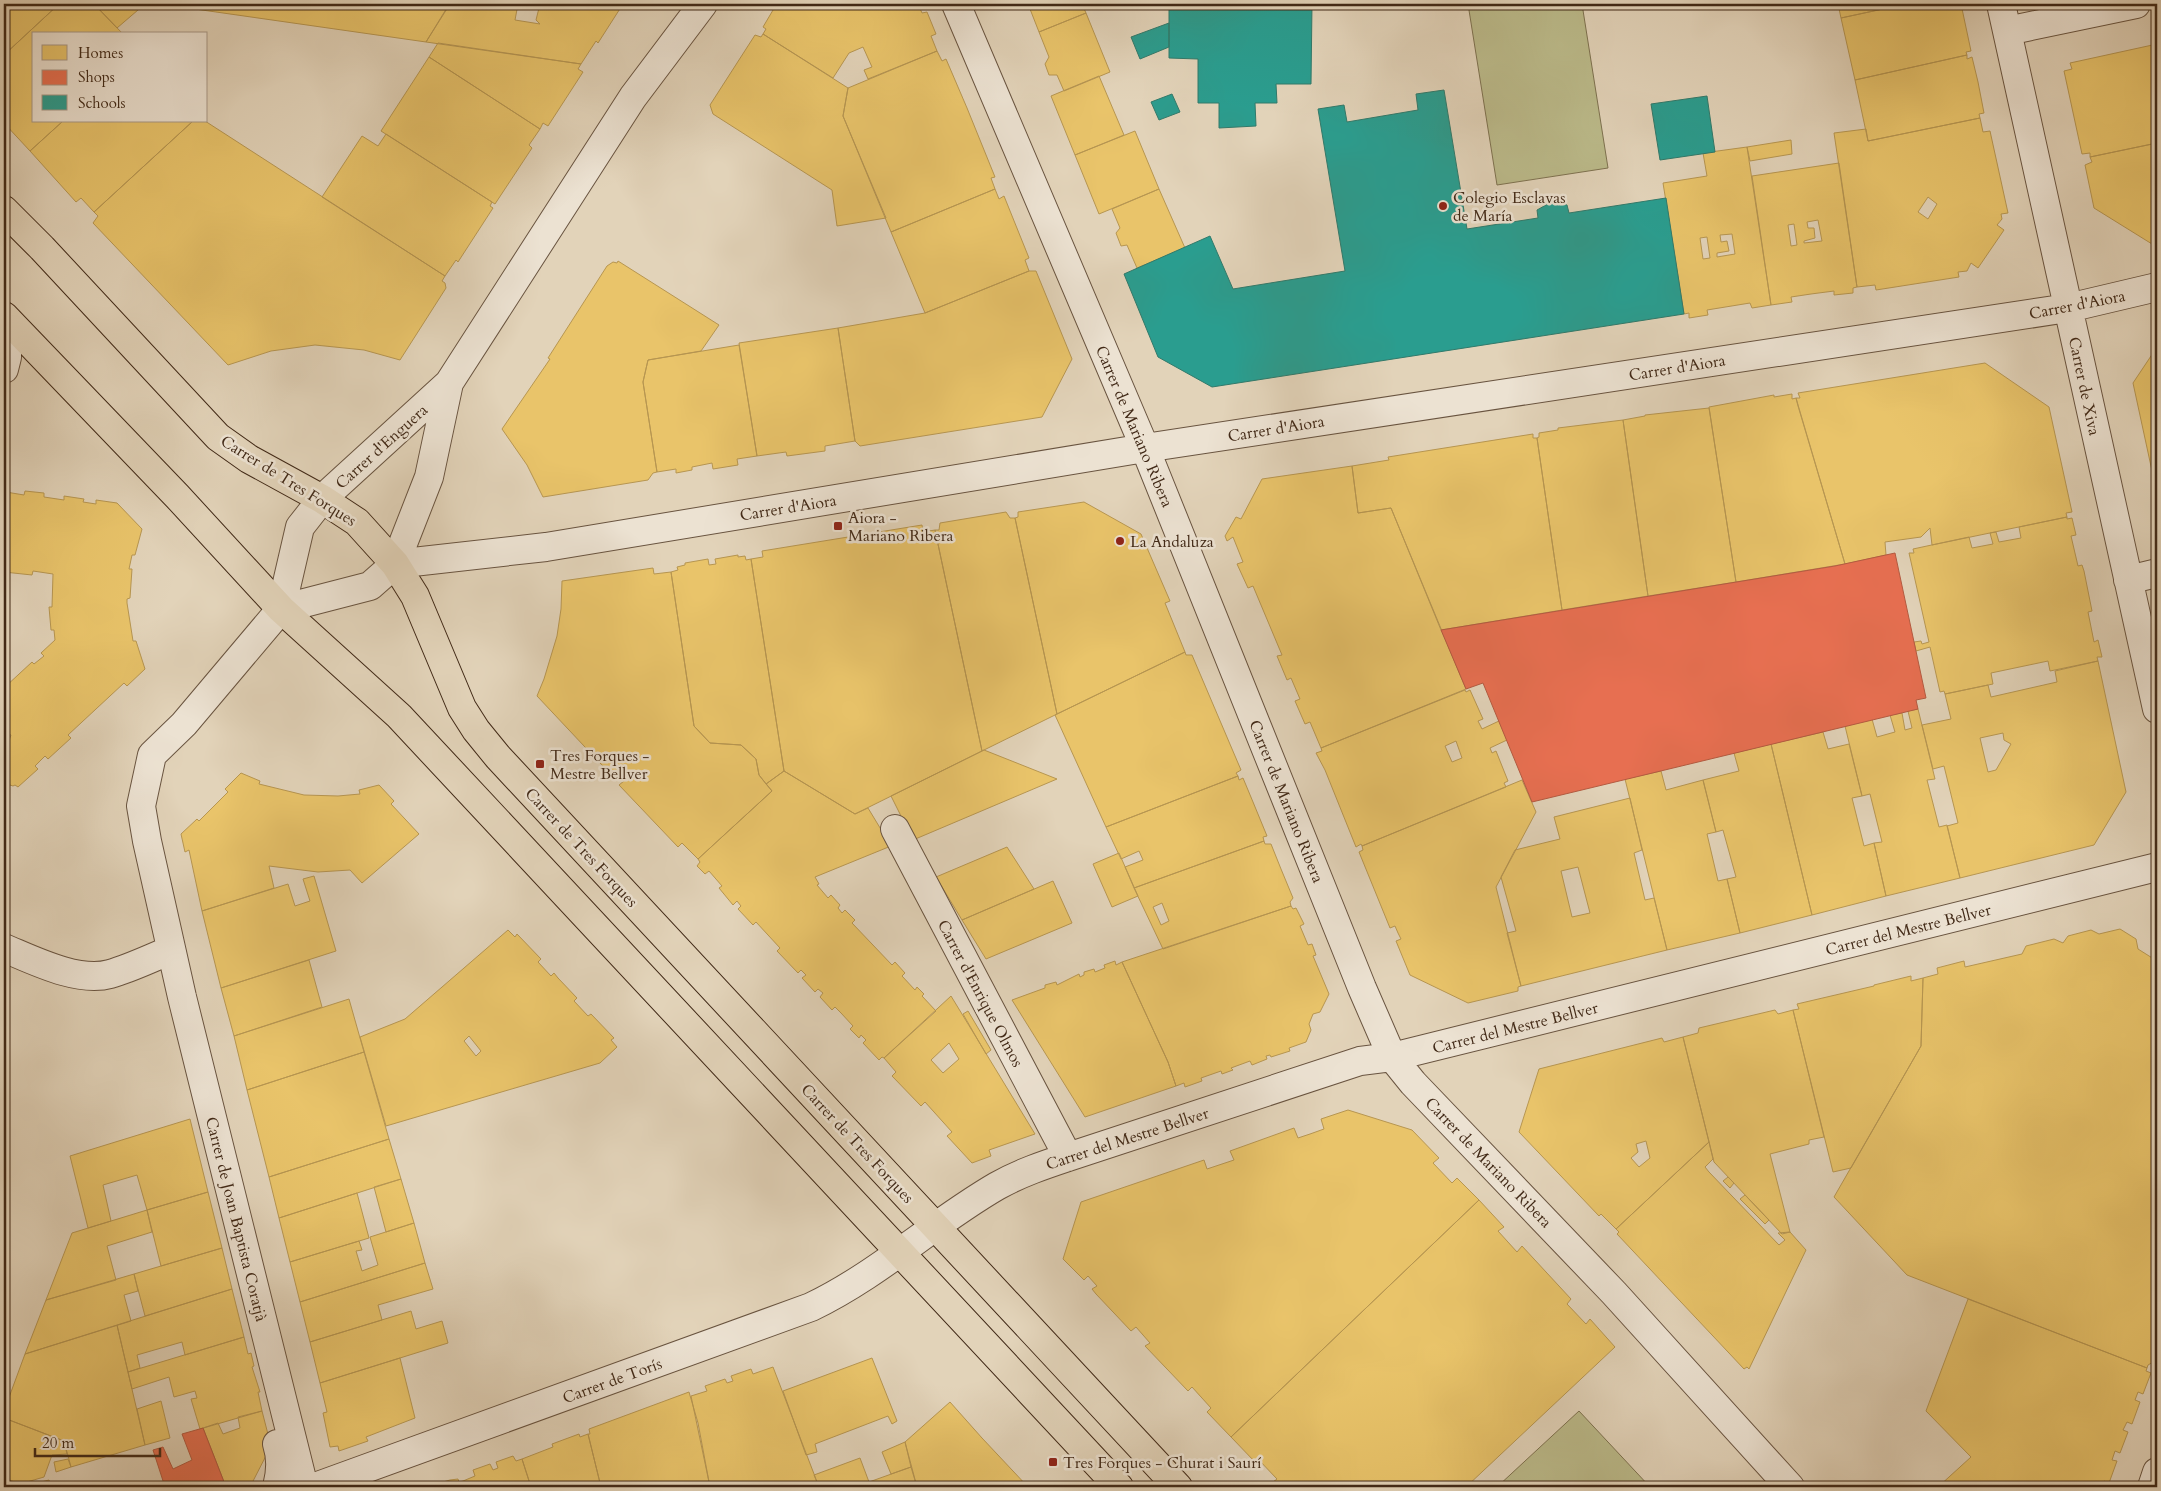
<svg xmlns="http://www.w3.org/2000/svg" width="2161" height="1491" font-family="Cardo,serif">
<rect width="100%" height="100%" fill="#e2d3b9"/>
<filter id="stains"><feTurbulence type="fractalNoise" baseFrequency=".004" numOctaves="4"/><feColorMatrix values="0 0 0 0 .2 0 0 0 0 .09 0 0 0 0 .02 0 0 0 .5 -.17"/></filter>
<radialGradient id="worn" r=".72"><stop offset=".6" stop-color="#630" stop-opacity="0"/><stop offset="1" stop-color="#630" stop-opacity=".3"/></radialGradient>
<path fill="#bbba8a" stroke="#7e7250" d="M1468,4H1582L1608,168L1497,185Z
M1579,1411L1650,1487H1497Z"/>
<path fill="#e9c46a" stroke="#b79651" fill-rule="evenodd" d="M4,4H59L4,55Z
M59,4H94L123,34H34V121H63L30,151L4,123V55Z
M94,4H145L117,28Z
M160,4H450L426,42Z
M470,4H518L515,20L540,24L536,20L540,4H623L598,43L596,41L581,64L426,42L448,6L467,8Z
M783,4H918L922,13L927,12L936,34L931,36L937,51L868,79L864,70L872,67L863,47L849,53L833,78L763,34L766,29L763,27L776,5L780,8Z
M1020,4H1082L1086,13L1039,32L1030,9H1022Z
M1838,4H1906L1841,18Z
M1906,4H1961L1971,51L1966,52L1967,55L1855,80L1841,18Z
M1086,13L1110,72L1064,91L1057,75H1049L1045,64L1049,57L1039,32Z
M763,34L848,88L843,116L886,218L837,226L832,190L713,114L710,105L755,35L761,37Z
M438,43L581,64L578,69L583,72L548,126L543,123L540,129L429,57Z
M2157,44V143L2090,157V153L2082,154L2064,71L2072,69L2070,63Z
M937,51L942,61L946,59L967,108L995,177L991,178L995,189L891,232L843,116L848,88Z
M1967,55V59L1972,57L1978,82L1984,113L1979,114L1980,118L1868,141L1855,80Z
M429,57L540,129L529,145L532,148L495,204L381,131Z
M1099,76L1124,135L1075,155L1051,96Z
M1980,118L1983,132L1990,131L2008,213L2001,214L2002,219L1997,225L2004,230L1978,268L1971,263L1967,271L1958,272L1959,277L1876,290L1875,285L1857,287L1834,133L1866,129L1868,141ZM1928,197L1937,204L1928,219L1918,212Z
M63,121H193L94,212L81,198L76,202L30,151Z
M193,121H205L445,276L442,281L445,283L446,288L400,360L364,350L315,345L271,351L228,365L93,223L98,216L94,212Z
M1135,131L1159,189L1099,214L1075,155Z
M386,134L492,202L490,206L493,208L458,262L456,260L445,276L322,197L362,136L378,146Z
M1791,140L1792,154L1750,161L1747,147Z
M2157,143V243L2152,244L2094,208L2085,165L2092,162L2090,157Z
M1747,147L1771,305L1752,308L1750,303L1707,310L1708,315L1689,318V313L1684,314L1663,183L1707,176L1703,153ZM1732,234L1735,254L1717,257V253L1729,251L1727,241L1721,242L1720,235ZM1707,237L1710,258L1703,259L1700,238Z
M1839,163L1857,287L1853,288V293L1834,295V291L1811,294L1791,297L1792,302L1771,305L1752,176ZM1818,220L1822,241L1804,243V241L1815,238L1814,228H1808L1807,222ZM1794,224L1797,245L1791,246L1788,225Z
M995,189L999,199L1004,196L1029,258L1025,260L1029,271L925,313L891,232Z
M1159,189L1185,248L1137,268L1127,245L1121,246L1116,233L1120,228L1112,209Z
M618,261L719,325L701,351L648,360L643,382L657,472L653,473L648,480L543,497L527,465L502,429L550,359L548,358L607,266L613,262L617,263Z
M1029,271H1036L1072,359L1042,417L860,446L855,441L838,328L925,313Z
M838,328L855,441L825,446V451L787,456L786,452L757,456L739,343Z
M739,345L757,456L737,459L738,465L713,469L712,463L692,467V470L676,473V469L657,472L643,382L648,360Z
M2157,347V494L2133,383Z
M1985,363L2049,407L2072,512L2066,513L2067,517L1932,545L1930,528L1921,537L1885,542L1886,555L1845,564L1796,398H1800L1798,393Z
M1792,394V399L1796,398L1798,406L1845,564L1736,582L1709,407L1774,395V397Z
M1709,408L1736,582L1648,596L1623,420L1645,416V415Z
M1623,420L1648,596L1562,610L1537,438L1539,437V433L1558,430V428Z
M1533,434V438H1537L1562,610L1441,630L1391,508L1358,513L1352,466L1389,460L1388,457Z
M1352,466L1358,513L1391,508L1466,689L1321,748L1310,722L1305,724L1295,701L1300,699L1291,678L1287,680L1277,656L1282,655L1253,586L1248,588L1237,564L1243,562L1233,537L1227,541L1225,536L1236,517L1241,519L1262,479Z
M4,488H6V492L24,495L25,491L44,493V497L64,500V496L84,499L83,502L96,504V500L117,503L142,529L135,555H132L129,569H132L130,598L127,599V603L133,641H136L145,669L127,686L124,683L68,735L71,738L48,759L45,756L35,766L38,769L18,787L15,785L13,786L4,783V754L11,735L4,733V693L8,690L5,687L32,662L34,664L44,656L41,653L55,640L54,630H51L49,607H52L53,574L33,571L32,575L4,572Z
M1084,502L1141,534L1170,601L1165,603L1185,652L1057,714L1015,518L1018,517V512Z
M1006,512L1010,518H1015L1057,714L982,751L935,530H939L940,523Z
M2067,517V519L2072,518L2076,535L2071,536L2078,566L2082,565L2084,571L2092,611L2088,612L2094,642L2098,640L2102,657H2097L2098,661L2050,671L2048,661L1991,673L1993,684L1945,694L1944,691L1940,692L1930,647L1916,651L1914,642L1921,641L1922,644L1929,642L1909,553H1914L1913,549L1969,537L1972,548L1993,544L1990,533L1996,532L1999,542L2021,538L2019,527Z
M922,525L923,532L935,530L982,751L855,814L784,771L751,559L763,557L762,551Z
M738,555V557L745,556L746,560L751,559L784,771L766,784L759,775L756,759L741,745L710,743L694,726L671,572L678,570L677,567L685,565V563L708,559L709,565L716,564L715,559Z
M653,568L654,574L671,572L694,726L710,743L741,745L756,759L759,775L772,791L698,859L682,843L678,847L619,785L624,781L620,776L616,780L537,696L544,679L557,636L561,609L562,581Z
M1185,652L1186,655H1192L1241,770L1236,773L1238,776L1106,827L1055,715Z
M2098,661L2126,792L2094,845L1960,878L1947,826L1958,823L1944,766L1933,769L1922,725L1951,719L1945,694L1988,685L1991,697L2057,682L2055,671ZM2003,733L2004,740L2011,744L1996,770L1988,772L1980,738Z
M1465,690L1466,692L1470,690L1483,719L1478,721L1482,729L1499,721L1507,740L1490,748L1492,753L1496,751L1508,781L1504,783L1506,787L1362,846L1361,844L1356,847L1325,770L1316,753L1322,751L1321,748ZM1456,741L1462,758L1452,762L1445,746Z
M1918,709L1935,779L1927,780L1939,827L1947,825L1960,878L1886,896L1874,843L1882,842L1870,794L1862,796L1845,726L1872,719L1877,737L1895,732L1890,715L1902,713L1905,730L1912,728L1908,711Z
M1823,732L1828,749L1849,744L1862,796L1852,798L1864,846L1874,843L1886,896L1812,915L1771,744Z
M1771,744L1812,915L1740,933L1727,879L1736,877L1723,830L1716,832L1703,780L1739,771L1734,753Z
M984,750L1057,779L913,840L891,796Z
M784,771L855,814L868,808L891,846L815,877L819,884L817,885L828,898L831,895L840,905L838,908L842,913L845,910L855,920L852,923L892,965L895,962L905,973L902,976L915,990L917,987L924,994L922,996L936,1011L884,1058L882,1057L879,1060L863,1043L866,1040L861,1035L859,1038L850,1029L853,1026L841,1013L835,1007L832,1010L820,997L823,993L818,989L815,992L802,978L806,975L801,970L798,973L777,951L780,948L756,922L753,925L738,909L741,906L737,901L733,905L719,888L722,886L709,871L705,874L697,866L700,862L698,859L772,791L766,784Z
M1661,771L1666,790L1703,780L1716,832L1707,834L1718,881L1727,879L1740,933L1667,950L1625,779Z
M241,773L260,781L259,784L304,795L338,796L360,794L359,790L379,785L394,801L391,804L419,834L362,883L350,870L318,872L269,866L274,888L202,911L189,850L185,852L181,834L197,819L199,821L228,792L225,789Z
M1238,776L1239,780L1243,778L1253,802L1267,836L1263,837L1264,841L1134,888L1125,867L1143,860L1139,851L1121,859L1106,827Z
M1522,780L1536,812L1496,887L1521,986L1518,987V991L1468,1003L1410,975L1396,941L1401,939L1398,933L1395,926L1390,928L1359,852L1363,850L1362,846Z
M1630,798L1642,850L1634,853L1645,900L1654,898L1667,950L1521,986L1507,933L1516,931L1501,877L1515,850L1560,839L1554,817ZM1578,867L1590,913L1572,917L1561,871Z
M1264,841L1265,844H1271L1281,869L1293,898L1290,902L1291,906L1163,949L1134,888ZM1162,903L1169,921L1161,925L1153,907Z
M1007,847L1034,889L962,920L936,877Z
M1119,853L1138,896L1112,907L1093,864Z
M314,876L336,951L221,988L202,911L288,884L295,906L310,901L303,879Z
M1053,881L1072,923L986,959L962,920Z
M1291,906L1293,909L1296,908L1304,924L1300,926L1308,945L1312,944L1316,955L1313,956L1329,994L1320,1012L1313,1014L1309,1024L1311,1030L1306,1042L1289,1048L1290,1051L1271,1057L1270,1055L1266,1056L1267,1059L1252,1065L1250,1061L1231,1068L1233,1070L1222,1074L1221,1071L1201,1078L1202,1081L1185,1087L1184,1083L1176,1086L1168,1062L1122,962Z
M2120,929L2136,939L2138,949L2157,961V1355L2155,1361L2148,1365L2147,1368L1907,1275L1834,1197L1921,1046L1923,978L1938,974L1937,968L1964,961L1965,967L2022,954L2026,946L2054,939L2063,943L2068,936L2091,930L2099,934Z
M508,930L515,937L517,934L541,959L538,962L551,976L554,973L558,978L577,998L574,1001L588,1016L591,1014L614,1038L611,1040L617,1047L600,1063L386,1126L360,1037L405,1019ZM469,1036L481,1051L476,1056L464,1041Z
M309,960L322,1007L234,1036L221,988Z
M1115,961L1116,965L1122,962L1168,1062L1176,1086L1085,1117L1012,1000L1045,988V985L1056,982L1057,985L1079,974L1080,977L1084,975V972L1094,969L1095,972L1105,968L1104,965Z
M1911,976V981L1923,978L1921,1046L1851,1168L1833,1172L1793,1010L1799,1009L1797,1004L1874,986V985Z
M951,996L1035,1134L989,1150L991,1156L972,1163L947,1136L952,1132L925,1102L921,1106L892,1076L896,1072L884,1058ZM949,1043L959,1059L943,1073L931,1060Z
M349,999L364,1052L247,1090L234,1036Z
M1775,1010L1778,1014L1793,1010L1824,1137L1809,1140V1144L1770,1154L1790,1232L1782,1234L1714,1162L1683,1037L1698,1033L1699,1028Z
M968,1011L991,1050L986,1054L963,1014Z
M1683,1037L1709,1142L1616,1229L1601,1214L1599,1216L1519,1132L1539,1069L1662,1038L1664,1042ZM1646,1141L1650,1158L1639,1167L1631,1158L1638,1152L1636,1144Z
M364,1052L389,1139L269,1177L247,1090Z
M1348,1110L1412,1130L1439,1158L1433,1163L1452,1183L1457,1178L1479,1200L1231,1437L1207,1412L1211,1408L1192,1387L1188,1391L1145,1346L1150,1343L1136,1327L1131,1331L1096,1294L1092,1289L1097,1286L1088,1276L1084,1280L1063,1259L1081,1202L1204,1160L1207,1169L1234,1160L1230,1151L1294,1128L1298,1138L1310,1134L1324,1129L1321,1119Z
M190,1119L208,1192L147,1210L137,1175L103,1185L111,1221L88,1228L70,1156Z
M389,1139L401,1179L279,1218L269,1177Z
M1709,1142L1713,1159L1705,1167L1709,1172L1779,1245L1785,1240L1778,1233L1790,1232L1806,1250L1749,1369L1747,1367L1744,1369L1617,1234L1619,1232L1616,1229Z
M1728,1177L1734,1183L1730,1188L1723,1181Z
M401,1179L414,1223L386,1232L374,1187Z
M208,1192L222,1248L161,1266L147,1210Z
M357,1193L369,1238L290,1262L279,1218Z
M1745,1195L1769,1220L1765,1224L1740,1199Z
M1479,1200L1504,1227L1498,1231L1517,1252L1522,1246L1571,1299L1567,1304L1586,1324L1590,1319L1615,1347L1466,1487H1278L1273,1482L1277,1479L1258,1459L1255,1462L1231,1437Z
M147,1210L152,1232L107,1246L116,1280L46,1300L72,1233Z
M414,1223L425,1263L300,1302L290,1262L359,1241L362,1250L356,1251L362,1271L378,1265L370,1237Z
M222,1248L232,1289L145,1316L134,1274Z
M425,1263L433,1289L378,1305L382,1320L310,1342L300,1302Z
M134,1274L138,1291L124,1295L131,1321L25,1354L46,1300Z
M232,1289L244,1337L185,1355L182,1342L137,1355L140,1368L128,1372L117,1325Z
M1968,1299L2147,1368L2146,1371L2151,1373L2143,1394L2138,1392L2135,1400L2140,1402L2132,1424L2127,1422L2123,1430L2128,1432L2120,1453L2115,1451L2112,1460L2117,1461L2109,1483L2104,1481L2101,1487H1938L1971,1457L1926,1411Z
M411,1311L416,1329L442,1321L448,1343L320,1383L310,1342Z
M117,1325L145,1445L71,1467L64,1441L4,1418V1411L25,1354Z
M244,1337L248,1354L251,1353L254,1366L252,1367L260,1392H258L262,1411L200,1429L191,1399L197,1398L195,1391L174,1397L169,1377L132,1389L128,1372Z
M400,1358L415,1418L366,1437L368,1441L339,1451L338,1446L330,1447L323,1413L327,1412L320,1383Z
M872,1358L897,1421L892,1424L888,1416L815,1444L817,1452L806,1455L783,1391Z
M773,1367L819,1487H710L691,1396L707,1391L705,1386L725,1379L727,1383L733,1381L731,1376L751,1369L753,1374Z
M689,1392L698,1423L710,1487H601L588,1434H590L589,1429Z
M161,1401L170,1438L145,1445L137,1409Z
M950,1402L982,1438L1028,1487H917L905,1442Z
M262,1411L271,1446L251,1485L243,1487H226L203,1428L218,1423L223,1434L240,1428L238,1417Z
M4,1418L64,1441L67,1454L52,1455L44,1477L20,1484L4,1478Z
M579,1434L580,1437L588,1434L601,1487H531L522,1459L553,1447L552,1444Z
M905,1442L911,1467L891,1474L882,1452Z
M513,1456L516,1461L522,1459L531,1487H466L463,1481L475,1476L473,1470L490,1464L493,1470L498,1468L496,1462Z
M860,1458L869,1482L855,1487H819L814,1475Z
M68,1459L71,1467L56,1472L54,1462Z
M911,1467L917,1487H855Z
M458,1479L459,1482L463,1481L466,1487H429L443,1485V1482L450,1480Z
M49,1480L51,1487H21Z"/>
<path fill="#e76f51" stroke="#b55a40" d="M1895,553L1926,698L1916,700L1918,709L1532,802L1483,683L1466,689L1441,630L1835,566Z
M203,1428L226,1487H165L153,1450L163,1447L173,1469L192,1460L182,1434Z"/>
<path fill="#2a9d8f" stroke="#317a6b" d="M1169,4H1312L1311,84H1276L1277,103H1255L1256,126L1219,128V103H1198V59L1169,58Z
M1169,23V47L1140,59L1131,37Z
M1444,90L1467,229L1538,218L1537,210L1546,205L1556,202L1567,205L1569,213L1666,198L1684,314L1212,387L1158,357L1124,274L1210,236L1233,289L1345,271L1318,109L1344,105L1347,122L1418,110L1416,94Z
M1172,94L1180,112L1159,120L1151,102Z
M1707,96L1715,152L1660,160L1651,104Z"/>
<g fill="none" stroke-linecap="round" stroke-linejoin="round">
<g stroke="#695440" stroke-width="30">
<path id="minor" d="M956,4L1145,448L1362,988L1392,1057L1413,1083L1614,1293L1790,1487
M2001,4L2157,709
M2007,31L2136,4
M4,369L7,357V320
M395,564L546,547L1145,448L2068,308L2157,287
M2128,580L2157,573
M281,609L370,586L395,564L429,477L449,383
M895,829L1068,1157
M4,948C33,960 78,983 110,974C131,968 151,958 171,950
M277,1487C281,1472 282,1459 277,1444
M304,1487L182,997L147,841L141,806L152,755L184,724L281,609L300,527L322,499L449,383L633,97L703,4
M315,1487L811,1307C878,1275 933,1223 997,1186C1020,1173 1044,1165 1068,1157L1360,1061L1392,1057L2157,867
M2152,1487L2157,1472"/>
</g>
<g stroke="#412917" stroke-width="30">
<path id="major" d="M4,210L42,248L218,437L249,459L322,499L357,522L395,564L415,596L462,708L476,730L498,757L1178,1487
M4,316L177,496L281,609L399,716L1119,1487"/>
</g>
<use href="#minor" stroke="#ece2d2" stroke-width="28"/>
<use href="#major" stroke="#e2d3b9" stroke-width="28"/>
</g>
<g fill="#8f2418" stroke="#ece2d2" stroke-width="2">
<circle cx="1443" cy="206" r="5"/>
<rect x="833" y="521" width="10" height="10" rx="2.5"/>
<circle cx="1120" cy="541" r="5"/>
<rect x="535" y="759" width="10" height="10" rx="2.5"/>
<rect x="1048" y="1457" width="10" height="10" rx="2.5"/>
</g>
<g text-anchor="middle" stroke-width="5" stroke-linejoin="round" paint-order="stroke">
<g font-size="16" fill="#412917" stroke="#ece2d2" text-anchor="start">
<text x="1453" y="203">Colegio Esclavas<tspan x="1453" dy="18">de María</tspan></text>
<text x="848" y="523">Aiora -<tspan x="848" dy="18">Mariano Ribera</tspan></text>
<text x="1130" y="547">La Andaluza</text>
<text x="550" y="761">Tres Forques -<tspan x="550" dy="18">Mestre Bellver</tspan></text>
<text x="1063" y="1468">Tres Forques - Churat i Saurí</text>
</g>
<g font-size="16" fill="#412917" stroke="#ece2d2">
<text transform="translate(2077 304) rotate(-11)" y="6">Carrer d'Aiora</text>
<text transform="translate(1677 367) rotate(-9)" y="6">Carrer d'Aiora</text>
<text transform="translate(2085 386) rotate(78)" y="6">Carrer de Xiva</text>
<text transform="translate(1135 426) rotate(67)" y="6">Carrer de Mariano Ribera</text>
<text transform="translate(1276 428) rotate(-9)" y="6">Carrer d'Aiora</text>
<text transform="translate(381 446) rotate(-42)" y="6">Carrer d'Enguera</text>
<text transform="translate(289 480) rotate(32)" y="6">Carrer de Tres Forques</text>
<text transform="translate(788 507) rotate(-9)" y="6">Carrer d'Aiora</text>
<text transform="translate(1287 801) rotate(68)" y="6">Carrer de Mariano Ribera</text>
<text transform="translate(582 847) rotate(47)" y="6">Carrer de Tres Forques</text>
<text transform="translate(1908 929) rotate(-14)" y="6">Carrer del Mestre Bellver</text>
<text transform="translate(981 993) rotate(62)" y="6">Carrer d'Enrique Olmos</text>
<text transform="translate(1515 1027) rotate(-14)" y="6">Carrer del Mestre Bellver</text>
<text transform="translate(1127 1138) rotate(-18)" y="6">Carrer del Mestre Bellver</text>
<text transform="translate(858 1143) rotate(47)" y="6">Carrer de Tres Forques</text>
<text transform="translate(1489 1162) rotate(46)" y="6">Carrer de Mariano Ribera</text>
<text transform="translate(237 1219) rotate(76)" y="6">Carrer de Joan Baptista Coratjà</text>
<text transform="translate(612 1380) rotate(-20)" y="6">Carrer de Torís</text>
</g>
</g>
<rect width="2161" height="1491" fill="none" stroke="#e2d3b9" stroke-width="20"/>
<rect x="5" y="5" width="2151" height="1481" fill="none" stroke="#412917" stroke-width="2.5"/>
<rect x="10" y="10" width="2141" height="1471" fill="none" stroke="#412917"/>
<rect x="32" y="32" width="175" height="90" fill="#ece2d2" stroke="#a89887"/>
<rect x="42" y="45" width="25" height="15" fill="#e9c46a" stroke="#a89887"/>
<text x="78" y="58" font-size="15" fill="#412917">Homes</text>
<rect x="42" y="70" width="25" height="15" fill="#e76f51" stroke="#a89887"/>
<text x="78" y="82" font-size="15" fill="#412917">Shops</text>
<rect x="42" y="95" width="25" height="15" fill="#2a9d8f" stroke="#a89887"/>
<text x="78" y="108" font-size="15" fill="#412917">Schools</text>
<path d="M35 1448v8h125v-8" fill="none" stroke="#412917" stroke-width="2.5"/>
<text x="42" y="1448" font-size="15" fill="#412917" stroke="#ece2d2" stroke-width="4" paint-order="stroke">20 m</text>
<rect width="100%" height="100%" filter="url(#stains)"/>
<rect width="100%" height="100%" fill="url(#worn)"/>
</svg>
